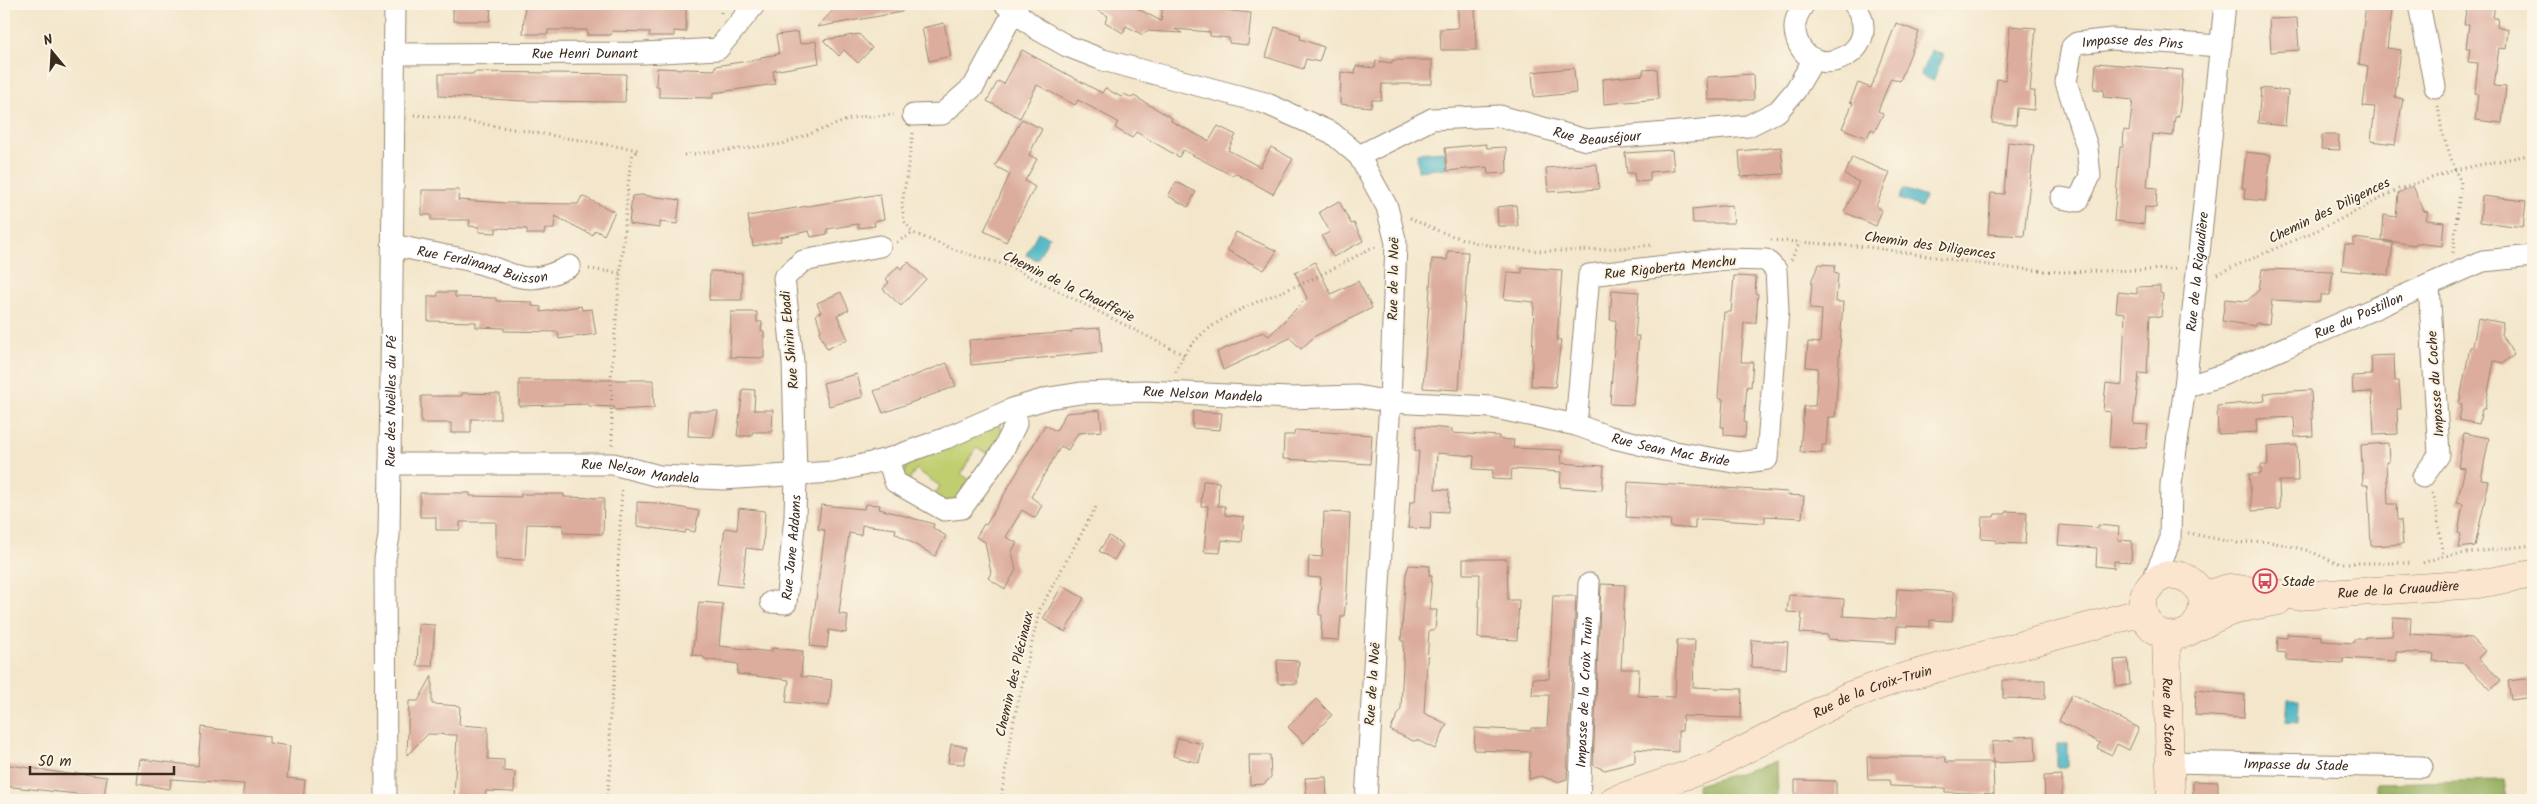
<svg xmlns="http://www.w3.org/2000/svg" width="2537" height="804" font-family="Kalam,sans-serif">
<rect width="100%" height="100%" fill="#fcf5e5"/>
<filter id="ink" filterUnits="userSpaceOnUse"><feTurbulence type="fractalNoise" baseFrequency=".02" numOctaves="2"/><feDisplacementMap in="SourceGraphic" scale="10" xChannelSelector="R" yChannelSelector="G"/><feConvolveMatrix kernelMatrix="1 2 1 2 8 2 1 2 1" color-interpolation-filters="sRGB"/></filter>
<filter id="wash" filterUnits="userSpaceOnUse"><feTurbulence type="fractalNoise" baseFrequency=".0096" numOctaves="4" result="noise"/><feDisplacementMap in="SourceGraphic" scale="20" xChannelSelector="R" yChannelSelector="G"/><feGaussianBlur stdDeviation="1.12" result="paint"/><feColorMatrix in="noise" values="0 0 0 0 0 0 0 0 0 0 0 0 0 0 0 0 0 1.4 0 .05"/><feComposite in="paint" operator="in"/></filter>
<g filter="url(#wash)">
<rect width="100%" height="100%" fill="#f3e6cb"/>
<path fill="#c1ce70" stroke="#7e7c47" d="M997,424L1001,427L1002,432L990,454L976,448L961,474L973,482L958,499L942,501L934,497L940,486L916,469L908,482L904,476L906,467L912,460Z"/>
<path fill="#98b162" stroke="#6a6e40" d="M1776,762L1777,800H1698L1697,785Z
M2504,780L2507,800H2376V783Z"/>
<path fill="#49b6c4" stroke="#427071" d="M1931,50L1944,55L1933,81L1920,75Z
M1445,151L1446,168L1418,171L1417,153Z
M1904,189L1925,197L1921,207L1899,199Z
M1038,232L1049,237L1037,260L1026,255Z
M2288,699H2299L2298,723L2286,722Z
M2057,744H2068V767H2057Z"/>
<g id="blocks">
<path fill="#dcac9d" d="M453,4H491L490,21H453Z
M525,4H686V32L674,31V36H649L650,32L612,31L611,35H587V30H548V34H523Z
M839,4H901L902,12L817,27Z
M1086,4H1129L1161,21L1163,4L1251,13L1248,45L1229,43V38L1210,36V32L1175,29L1182,33L1146,31L1143,35L1126,26L1123,33L1105,22L1108,16Z
M1458,4H1475L1476,50H1441L1440,29L1458,28Z
M2366,4H2393L2387,48L2401,50L2395,97L2403,99L2395,144L2371,141L2375,107L2363,106L2368,66L2359,64Z
M2467,4H2495L2493,18H2498L2497,26L2508,29L2506,49L2499,48L2494,86L2506,87L2502,123L2475,120L2478,94L2475,93L2478,63L2468,62L2470,48H2466L2469,24H2464Z
M2297,18L2299,50L2271,52L2269,19Z
M944,23L951,56L929,61L922,28Z
M1896,23L1919,32L1900,81L1891,78L1878,111L1883,114L1875,131L1871,129L1867,138L1842,128L1853,103L1850,102L1858,83L1871,88Z
M2010,26L2036,28L2030,91H2035L2034,110L2017,108L2016,125L1992,123L1997,79L2005,80Z
M1275,27L1301,35L1300,39L1324,47L1319,62L1306,59L1303,69L1266,57Z
M798,32L800,44L816,41L819,63L773,71L775,84L713,93V98L659,97V86H656L657,68L715,70V66L761,59V57L779,54L776,35Z
M859,34L872,48L858,63L844,50L839,56L823,40Z
M1022,50L1102,93L1105,88L1121,97L1124,94L1132,98L1134,96L1172,118L1171,121L1209,141L1218,126L1236,135L1228,150L1260,167L1271,147L1293,159L1273,194L1235,173L1233,176L1183,150L1179,157L1136,132L1132,138L1115,128L1118,122L1078,100L1075,105L1037,85L1020,118L987,101L998,81L1004,84Z
M1392,60H1432V84H1382L1381,100H1372L1371,107L1340,104L1341,72L1355,74L1356,66L1375,68L1376,61L1392,63Z
M2096,63L2183,70L2180,107L2178,117H2175L2173,136L2152,134L2147,187L2157,188L2156,208L2145,207L2144,224L2114,221L2120,147H2123L2124,130L2129,131L2133,100L2103,97L2104,90L2094,89Z
M1574,68L1576,93L1534,97L1532,72Z
M1657,69L1659,99L1604,104L1603,79L1643,75V70Z
M474,72L626,74L625,102L524,101L439,96V74H473Z
M1753,74L1754,100H1708L1707,77Z
M2261,88L2288,91L2285,126L2258,123Z
M1022,119L1042,129L1029,155L1037,159L1025,181L1035,187L1006,242L984,231L1010,174L995,166Z
M2322,135H2338L2340,150L2321,149Z
M2008,142L2034,145L2024,236L1988,234L1991,193L2004,194Z
M1486,144L1487,148L1506,147L1507,173L1488,174L1487,167L1447,171L1445,148Z
M1781,147L1784,174L1741,177L1739,151Z
M1672,150L1674,170L1650,172V181L1635,182L1634,173H1627L1625,153Z
M2246,152L2271,155L2265,201L2244,199L2245,188H2242Z
M1852,157L1890,173L1876,206L1882,210L1876,226L1844,212L1859,182L1845,175Z
M1597,164L1599,189L1548,192L1546,168Z
M1176,182L1196,192L1188,207L1168,196Z
M2413,186L2424,211L2428,212L2426,220L2444,222L2442,246L2416,243L2415,245L2382,240L2384,215L2396,217L2398,193Z
M422,190H459L458,200L507,203L578,204L582,196L615,212L604,235L595,230L592,235L555,216L554,229H545L544,234H527V229L496,228V233L479,232V227L469,226L470,220H431V215H422Z
M880,194L884,219L874,221L875,226L858,228V224L827,229V234L811,237L809,231L780,237L781,241L753,246L748,216Z
M641,195L680,200L677,224L660,222V228L629,224L632,196Z
M2482,196L2526,201L2523,227L2480,222Z
M1339,201L1351,224L1354,223L1363,241L1333,257L1322,236L1330,232L1319,212Z
M1516,205L1518,226H1498L1497,207Z
M1732,205L1734,223H1693L1692,209Z
M1236,232L1277,251L1264,270L1227,250Z
M2354,238L2393,243L2389,275L2342,270L2345,244L2354,245Z
M1448,251L1468,252L1459,390L1423,388L1432,259L1447,260Z
M908,262L926,279L901,306L883,289L889,282L886,279L898,266L901,269Z
M1315,262L1331,294L1358,281L1372,308L1315,336L1301,349L1290,338L1223,370L1217,352L1263,332L1269,336L1307,298L1295,273Z
M1819,264L1835,265L1834,273L1838,274L1836,302H1843L1835,417H1828L1826,445H1822V453L1800,452L1804,406H1815L1818,368L1806,367L1808,342L1820,343L1822,310L1810,309L1812,279Z
M1522,267L1562,270L1557,340H1561L1555,387L1531,386L1534,302L1504,299L1507,272L1522,273Z
M2262,269L2333,271L2330,295H2321V302L2272,300L2269,324L2256,323L2255,326L2222,321L2225,299L2247,301L2259,290Z
M710,271L742,273V300H709Z
M1734,276L1756,277L1755,293L1758,294L1756,323H1744L1741,362H1753L1751,387L1747,386L1744,422H1746L1745,437L1724,435V427H1721L1723,399L1718,398L1724,312H1731Z
M2160,286V293L2163,294L2161,317L2150,315L2147,374L2139,373L2133,424L2148,425L2146,448L2109,447L2111,412L2103,411L2106,383L2122,385L2125,313L2116,312L2118,292L2137,294V287Z
M1612,290L1639,292L1635,336H1639L1633,405L1610,404L1616,320H1610Z
M438,292H455V297L496,298V301L532,302V306L541,307V312L581,306L582,310L592,309L596,334L559,339L558,332L504,331V328L476,327V322L428,321V296H438Z
M841,292L849,310L837,315L848,339L827,349L819,332L821,331L816,314L821,312L817,303Z
M731,312H757V322H762L761,331H764V358L730,357Z
M2478,318L2503,323L2501,334L2514,355L2503,363L2494,361L2485,409H2482L2479,424L2459,420L2462,405L2459,404L2470,347H2473Z
M1100,328L1102,352L971,365L969,340L1072,332V330Z
M2394,355L2395,381H2399L2400,393L2401,409H2397L2398,434L2374,435L2372,392L2353,393L2352,376L2372,375L2371,356Z
M947,363L956,386L883,413L874,391Z
M857,374L863,397L829,406L823,383Z
M519,380H653L654,408L615,410L614,407L590,406L587,404L519,406Z
M743,389L755,390L754,410H773L772,432H752V436H737Z
M2311,390L2313,436L2295,437L2294,417L2256,419L2257,432L2218,434L2217,406L2265,401L2264,394L2272,392Z
M462,393L500,394V419H471V433H451V423H421V396H462Z
M1100,410L1102,431L1078,433L1068,450L1061,446L1031,497L1042,505L1035,518L1022,510L1006,537L1017,543L1012,551L1016,570L1005,589L988,578L991,573L985,542L976,537L984,524L986,525L1045,425L1056,431L1066,413Z
M689,411H718L713,437L688,436Z
M1193,411L1222,413L1220,430L1192,428Z
M1417,426L1452,429V433L1499,436V439L1514,440L1513,448L1562,450L1561,463L1604,466L1602,490L1560,487L1561,472L1512,469L1511,480L1492,479L1493,470L1473,469L1474,456L1437,453L1435,489L1449,490L1448,512L1431,511L1430,529L1408,528L1410,502H1415L1419,451H1415Z
M1295,430L1372,435L1370,464L1283,459L1284,435H1294Z
M2464,433L2489,438L2481,480L2489,481L2475,546L2458,548L2461,534L2458,533L2463,504L2457,503L2465,468L2458,467Z
M2388,443L2389,462H2386L2388,504H2396L2397,520H2401L2403,544L2371,546L2368,485H2363L2361,445Z
M2297,445L2298,481H2279L2280,509L2252,511L2249,474H2261V465H2268L2267,447Z
M1203,481L1219,482L1218,506H1225V515L1244,517L1242,542L1222,540L1220,553L1204,552L1208,506H1201Z
M1628,482L1788,492L1787,495L1804,496L1802,518L1765,516V523L1704,519L1695,520V529L1670,527L1671,520L1626,517Z
M420,493H470V496L521,497V494H564V497L604,498L603,534L563,533V525L527,524L525,560L496,559V522H460V530H436V517H420Z
M637,502L656,503L699,511L695,532L686,530L685,533L637,526Z
M865,504L880,505L879,509L934,524L933,528L946,536L935,556L895,533L896,529L862,525L861,535L849,533L839,614L848,615L846,633L829,630L827,648L810,646L825,530L818,529L821,505L864,509Z
M739,508L765,511L763,550L746,548L742,587L717,584L725,528L737,530Z
M2006,511L2027,512L2025,544L1996,543V540L1981,539L1982,517H1994L1995,514H2006Z
M1324,512L1350,513L1347,591L1344,616H1341L1339,640L1321,639L1322,615H1319L1321,578L1308,577L1309,556L1322,557Z
M2060,525L2098,528V525L2119,527L2118,540L2132,541L2131,562L2114,561V568L2096,566L2097,548L2058,545Z
M1109,536L1123,545L1114,560L1099,551Z
M1463,559H1507L1508,600H1519L1517,640L1478,638L1480,574H1463Z
M1409,565L1430,566L1429,575H1432L1429,610H1437L1435,630H1429L1424,713L1447,724L1435,749L1417,740L1413,741L1390,730L1401,709L1404,641H1401L1406,574Z
M1601,584L1625,585L1621,669H1639L1638,696L1675,697L1677,640H1695L1693,687L1742,689L1741,718L1683,716L1682,731H1678V752L1635,749V762L1605,770L1593,765Z
M1062,586L1084,598L1065,632L1043,619Z
M1897,589L1954,592L1952,621L1930,620V627L1897,626L1896,643L1828,639V635L1800,633L1802,613L1787,612L1789,595L1844,599L1843,616L1895,619Z
M1553,596H1576L1567,779L1557,782L1541,776L1529,779L1530,752L1474,750L1475,728L1531,731V728H1547L1549,695H1532L1533,678L1549,679Z
M699,602L723,604L719,646L772,652V648L803,651L801,676L832,680L829,706L786,702L789,680L737,674L738,664L705,659L702,656L692,655Z
M2393,617L2411,618L2410,634L2472,638L2485,651L2478,658L2501,680L2491,690L2462,662L2433,661L2434,654L2396,652V661L2343,658V663L2286,660V653L2277,652L2278,637L2287,638V634L2322,636V641L2354,643V639H2365V637L2392,636Z
M419,624L435,625L432,666H417Z
M1752,640L1788,642L1786,669L1751,667Z
M2128,659L2130,685L2116,686L2114,660Z
M1277,660L1299,661L1297,684L1278,683Z
M432,676V704L460,706L459,725L488,727V759L504,760V771L515,772L514,792L486,791L485,798L454,800L457,735L428,734L407,755L409,701H418Z
M2533,678V697L2511,700L2508,681Z
M2003,680H2045V699L2003,698Z
M2196,690L2245,695L2244,718L2195,715Z
M2072,694L2139,728L2129,750L2117,744L2112,755L2097,748L2100,743L2059,721Z
M1316,699L1332,715L1304,743L1288,727Z
M201,727L269,736V743L290,746L287,778L305,780L303,800H242L244,784L171,779L170,789L137,784L140,759L198,766Z
M2035,736L2036,761L1993,763L1992,742L2015,740L2014,737Z
M1178,738L1203,744L1199,763L1173,756Z
M951,744L967,747L964,764L948,763Z
M1249,755H1270L1271,777L1264,784L1250,785Z
M1867,757H1945L1946,762H1993L1994,794L1945,792V788L1891,786L1890,780H1868Z
M4,764L75,775V773L107,777L104,797L4,786Z
M2062,775V800H2045L2044,776Z
M1326,777L1327,800H1307L1305,778Z
M1795,780L1836,781V800H1795Z
M2193,781L2218,782V800H2193Z"/>
</g>
</g>
<g filter="url(#ink)">
<use href="#blocks" fill-opacity="0" stroke="#978874" stroke-width="1"/>
<g fill="none" stroke-linecap="round" stroke-linejoin="round">
<g stroke="#978874" stroke-width="23">
<g id="street">
<path d="M1005,4L1037,29L1067,46L1103,60L1265,103L1332,133L1359,156L1387,207L1396,243L1390,402L1366,800"/>
<path d="M1804,4C1796,15 1792,26 1797,40C1813,86 1889,51 1854,4"/>
<path d="M2419,4L2435,87"/>
<path id="s1" d="M395,54L644,53L718,49L755,4"/>
<path d="M913,115L942,114L974,86L1018,4"/>
<path id="s2" d="M1359,156L1432,119L1500,116L1586,140L1748,126L1778,111L1795,91L1814,59"/>
<path id="s3" d="M2061,198L2078,201L2090,176L2087,147L2066,82L2072,47L2077,43L2112,39L2221,46"/>
<path id="s4" d="M393,245C418,251 443,255 468,260C515,271 521,291 570,266"/>
<path id="s5" d="M2185,387L2220,376L2483,261L2533,256"/>
<path d="M888,459L895,482L944,510L962,508L1002,452L1016,424L1015,408"/>
<path id="s6" d="M390,464H613L659,476L723,479L833,472L888,459L946,438L1015,408L1049,398L1081,393L1145,391L1289,398L1357,396L1390,402L1491,407L1576,425L1610,437L1664,450L1739,463L1767,459L1778,310L1776,270L1766,260L1726,259L1589,275L1576,425"/>
<path d="M2423,477L2439,455L2429,285"/>
<path id="s7" d="M2151,584L2170,541L2171,484L2185,387L2225,4"/>
<path id="s8" d="M771,602L786,603L795,517L796,475L793,362L784,278L803,261L880,246"/>
<path id="s9" d="M2170,762L2422,767"/>
<path id="s10" d="M386,800L385,559L389,536L390,464L395,4"/>
<path id="s11" d="M1579,800L1589,584"/>
</g>
</g>
<g stroke="#978874" stroke-width="29">
<g id="secondary">
<path id="s12" d="M2202,596L2229,588L2298,596L2478,584L2533,574"/>
<path d="M2191,630C2227,593 2172,553 2148,589C2143,595 2141,604 2143,611C2147,632 2170,641 2188,632C2202,625 2217,616 2233,611C2247,606 2263,604 2278,601"/>
<path id="s13" d="M2166,635L2171,800"/>
<path id="s14" d="M1614,800L1713,766L1849,696L1897,679L2143,612"/>
</g>
</g>
<path stroke="#978874" stroke-width="3" stroke-dasharray="1 4" stroke-linecap="butt" d="M721,13L722,4
M2438,106L2442,131L2455,170L2461,182L2453,253
M414,115L441,117L639,150
M913,133L902,205L904,221L913,233
M684,155L782,144L856,117L894,115
M1410,218C1493,260 1563,253 1653,245
M1771,240L1868,247L2009,268L2061,272L2178,269
M897,242L913,233L964,253L1009,266L1184,355
M1791,260L1800,242
M589,269L620,273
M2217,274L2329,225L2399,189L2455,170L2533,154
M1176,372C1194,318 1264,301 1310,280C1331,270 1351,259 1371,248L1378,247
M612,445L611,377L630,165L633,154L639,150
M2432,493L2435,500L2443,556
M2188,533L2237,543L2266,541L2290,546L2310,551L2336,563H2412
M2423,563L2443,556L2533,545
M606,800L612,759L609,725L616,663L615,624L622,487
M1001,800L1014,719L1040,609L1096,507"/>
<use href="#street" stroke="#fff" stroke-width="21"/>
<use href="#secondary" stroke="#fce5cf" stroke-width="28"/>
</g>
</g>
<defs>
<g id="bus-ring" transform="scale(1.25)"><circle r="9.5" fill="#fcf5e5" stroke="#d1495b" stroke-width="1.5"/><path d="M-5-6H5V4H4V6H2V4H-2V6H-4V4H-5ZM-3.5-4V0h7V-4ZM-3.5 1.2v1.5H-2V1.2ZM2 1.2v1.5H3.5V1.2Z" fill="#d1495b"/></g>
</defs>
<g fill-rule="evenodd">
<use href="#bus-ring" x="2265" y="581"/>
</g>
<g text-anchor="middle" stroke-width="4" stroke-linejoin="round" paint-order="stroke">
<g font-size="14" fill="#3b2a1e" stroke="#fcf5e5">
<text dy="5" stroke="none"><textPath href="#s3" startOffset="240">Impasse des Pins</textPath></text>
<text dy="5" stroke="none"><textPath href="#s1" startOffset="190">Rue Henri Dunant</textPath></text>
<text dy="5" stroke="none"><textPath href="#s2" startOffset="250">Rue Beauséjour</textPath></text>
<text transform="translate(2329 210) rotate(-26)" y="5">Chemin des Diligences</text>
<text transform="translate(1930 245) rotate(8)" y="5">Chemin des Diligences</text>
<text dy="5" stroke="none"><textPath href="#s4" startOffset="92">Rue Ferdinand Buisson</textPath></text>
<text transform="translate(1670 267) rotate(-6)" y="5">Rue Rigoberta Menchu</text>
<text dy="5" stroke="none"><textPath href="#s7" startOffset="318">Rue de la Rigaudière</textPath></text>
<text transform="translate(1393 279) rotate(-89)" y="5">Rue de la Noë</text>
<text transform="translate(1069 286) rotate(26)" y="5">Chemin de la Chaufferie</text>
<text dy="5" stroke="none"><textPath href="#s5" startOffset="188">Rue du Postillon</textPath></text>
<text transform="translate(789 340) rotate(-95)" y="5">Rue Shirin Ebadi</text>
<text transform="translate(2435 384) rotate(-94)" y="5">Impasse du Coche</text>
<text dy="5" stroke="none"><textPath href="#s6" startOffset="828">Rue Nelson Mandela</textPath></text>
<text dy="5" stroke="none"><textPath href="#s10" startOffset="399">Rue des Noëlles du Pé</textPath></text>
<text dy="5" stroke="none"><textPath href="#s6" startOffset="1302">Rue Sean Mac Bride</textPath></text>
<text dy="5" stroke="none"><textPath href="#s6" startOffset="251">Rue Nelson Mandela</textPath></text>
<text dy="5" stroke="none"><textPath href="#s8" startOffset="71">Rue Jane Addams</textPath></text>
<text dy="5" stroke="none"><textPath href="#s12" startOffset="198">Rue de la Cruaudière</textPath></text>
<text transform="translate(1014 674) rotate(-77)" y="5">Chemin des Plécinaux</text>
<text transform="translate(1372 684) rotate(-86)" y="5">Rue de la Noë</text>
<text dy="5" stroke="none"><textPath href="#s11" startOffset="108">Impasse de la Croix Truin</textPath></text>
<text dy="5" stroke="none"><textPath href="#s14" startOffset="281">Rue de la Croix-Truin</textPath></text>
<text dy="5" stroke="none"><textPath href="#s13" startOffset="82">Rue du Stade</textPath></text>
<text dy="5" stroke="none"><textPath href="#s9" startOffset="126">Impasse du Stade</textPath></text>
</g>
<g font-size="14" fill="#3b2a1e" stroke="#fcf5e5" text-anchor="start">
<text x="2282" y="586">Stade</text>
</g>
</g>
<rect width="2537" height="804" fill="none" stroke="#fcf5e5" stroke-width="20"/>
<g transform="translate(52 52) rotate(342)" stroke="#fcf5e5" stroke-width="4" paint-order="stroke">
<path d="M0-4L9 19L0 12L-9 19Z" fill="#3b2a1e"/>
<text y="-8" font-size="14" font-weight="bold" text-anchor="middle" fill="#3b2a1e">N</text>
</g>
<path d="M30 766v8h144v-8" fill="none" stroke="#3b2a1e" stroke-width="2.5"/>
<text x="38" y="766" font-size="15" fill="#3b2a1e" stroke="#fcf5e5" stroke-width="4" paint-order="stroke">50 m</text>
</svg>
